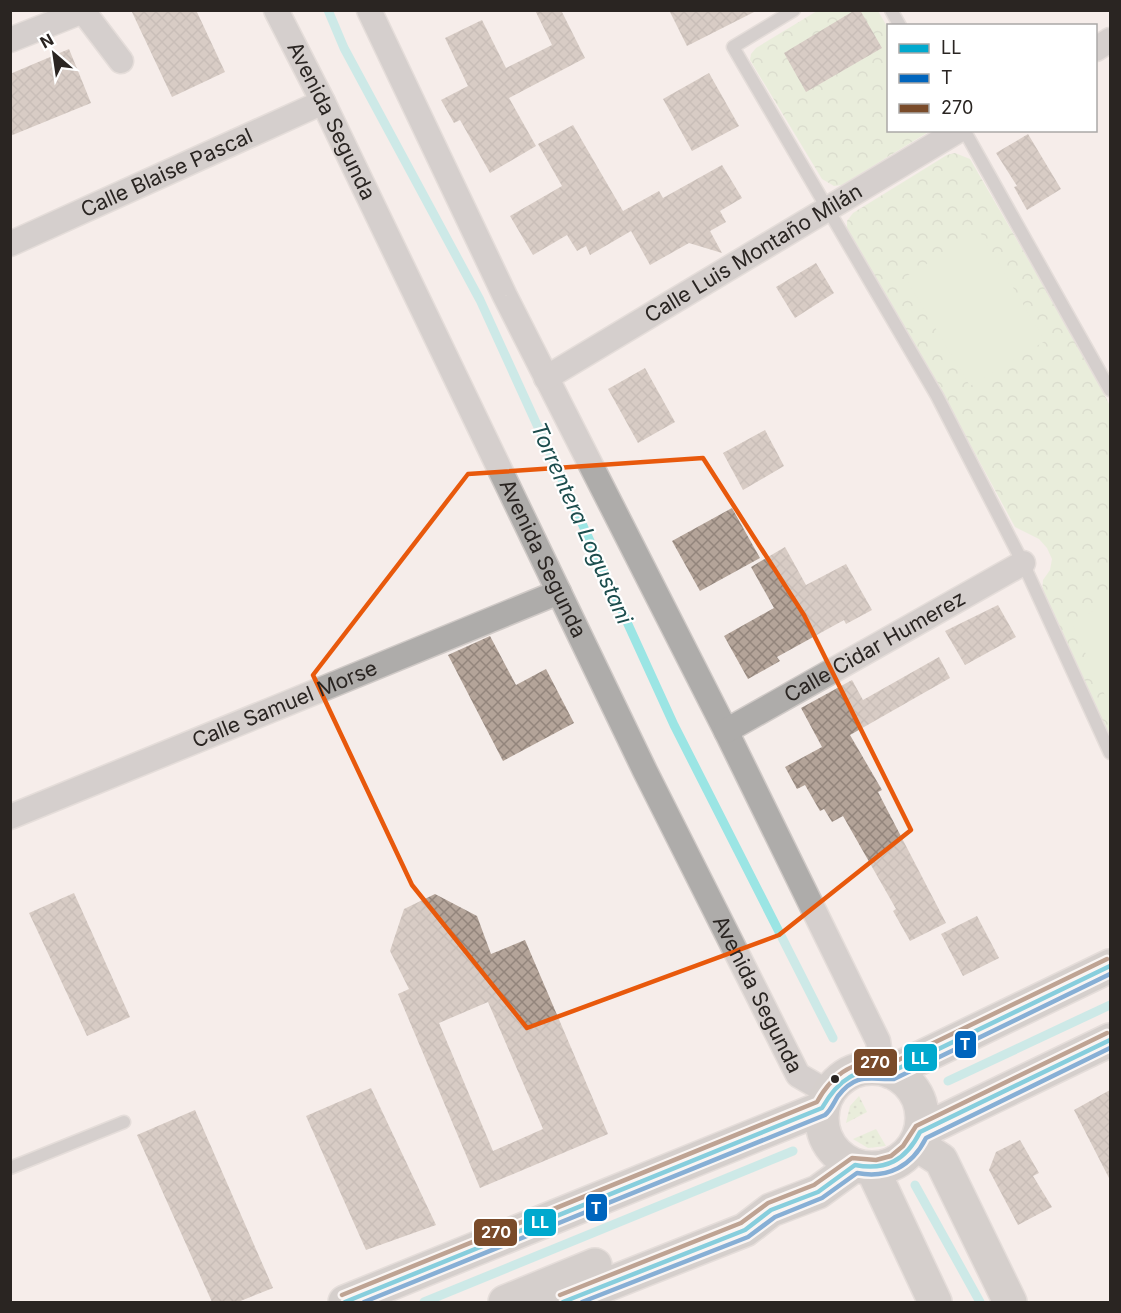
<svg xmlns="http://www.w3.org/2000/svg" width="1121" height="1313" font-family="Inter,sans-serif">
<defs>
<pattern id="grass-dots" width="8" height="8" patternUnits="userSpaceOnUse" patternTransform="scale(1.5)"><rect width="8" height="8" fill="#daedcb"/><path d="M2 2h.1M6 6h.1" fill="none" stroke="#bbcbae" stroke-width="1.8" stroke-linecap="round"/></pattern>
<pattern id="forest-crowns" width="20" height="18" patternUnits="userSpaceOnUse" patternTransform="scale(1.5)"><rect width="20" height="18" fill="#daedcb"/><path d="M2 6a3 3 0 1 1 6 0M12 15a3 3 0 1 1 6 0" fill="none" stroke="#bbcbae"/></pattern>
<pattern id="building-cross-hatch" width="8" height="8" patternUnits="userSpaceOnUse" patternTransform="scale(1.5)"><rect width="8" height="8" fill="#b4a499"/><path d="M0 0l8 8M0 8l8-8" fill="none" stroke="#93857c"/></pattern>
</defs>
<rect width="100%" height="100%" fill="#f5edea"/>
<path fill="url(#grass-dots)" d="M859,1096L867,1112L846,1123L850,1106Z
M876,1129L886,1146L868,1148L853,1139Z"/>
<path fill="url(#forest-crowns)" d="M817,11H878L888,28V130L930,131L842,185L834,186L822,179L750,60L751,54L756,48Z
M955,153L970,159L1090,366L1110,406V737L1042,594L1043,580L1050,570L1052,559L1047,548L1039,539L1015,527L946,400L847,229V221L853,213L947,155Z"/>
<path fill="#daedcb" d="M980,232L1045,341L970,386L905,277Z
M1110,603V706L1071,622Z"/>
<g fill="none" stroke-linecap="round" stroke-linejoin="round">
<path stroke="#9be5e4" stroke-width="9" d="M328,10L344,48L480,300L674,725L833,1038
M948,1081L1110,1005
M915,1185L980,1302
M424,1302L793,1151"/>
</g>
<path fill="url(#building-cross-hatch)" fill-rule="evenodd" d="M131,10H196L225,72L172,97Z
M535,10H561L585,58L509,98L536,146L490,173L460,120L454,123L441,100L468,86L445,38L482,20L506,68L552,45Z
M669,10H758L687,46Z
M855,10H860L882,48L806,92L784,53Z
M69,49L91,103L10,136V74Z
M709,73L739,126L692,151L663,99Z
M573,125L623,211L659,191L663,198L722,165L742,198L720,211L726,222L710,231L722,253L689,243L650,265L631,231L590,255L586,246L577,251L567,235L533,255L510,216L562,186L538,144Z
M1028,134L1061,189L1027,210L1014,187L1017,186L996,153Z
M816,263L834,293L795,318L776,287Z
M645,368L675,422L638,443L608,389Z
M765,430L784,466L743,490L723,453Z
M732,508L760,558L700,591L672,541Z
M785,547L806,585L846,564L872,610L846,624L844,620L777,657L780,661L748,679L724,636L774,608L751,567Z
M998,605L1016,637L965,665L945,631Z
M490,636L516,685L546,669L574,723L503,761L448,655Z
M939,657L950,678L850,735L882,790L878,792L946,923L910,941L893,911L896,909L843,816L832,822L824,809L820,811L805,785L797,789L785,767L822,747L801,708L852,680L863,700Z
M74,893L130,1017L87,1036L29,913Z
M435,894L477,916L491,954L525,940L608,1134L480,1188L398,994L409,989L390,951L404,909ZM488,1002L543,1129L493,1151L439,1023Z
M977,916L999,958L963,976L941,934Z
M371,1088L436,1225L366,1250L306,1116Z
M1110,1090V1180L1074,1110Z
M195,1110L273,1288L238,1302H212L137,1135Z
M1020,1140L1039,1173L1033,1176L1052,1207L1018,1225L989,1170L996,1152Z"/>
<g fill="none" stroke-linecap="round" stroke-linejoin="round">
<g stroke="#d0cac7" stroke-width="15">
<path id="lane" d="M794,10L733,47L937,396L1023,563L1110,753
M891,10L900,26
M964,130L1110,390
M10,1168L124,1122"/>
</g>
<g stroke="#d0cac7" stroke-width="27">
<g id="street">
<path id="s1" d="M276,10L323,102L645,771L798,1075L829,1093"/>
<path d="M369,10L505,296L726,731L878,1041L882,1069"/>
<path d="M10,40L83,11L121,61"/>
<path d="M1096,49L1110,40"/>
<path id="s2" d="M10,244L323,102"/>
<path id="s3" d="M546,378L959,130"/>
<path id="s4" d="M726,731L1023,563"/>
<path id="s5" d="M10,817L559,592"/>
</g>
</g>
<g stroke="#d0cac7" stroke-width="36">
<path id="secondary" d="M822 1118a50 50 0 1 1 100 0a50 50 0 1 1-100 0Z
M891,1072L1110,966
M920,1132L1110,1040
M916,1144L941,1160L1010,1302
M872,1168L935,1302
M345,1302L822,1108
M505,1302L595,1265
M563,1302L745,1230L771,1210L818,1192L855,1165"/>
</g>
<use href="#lane" stroke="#aeacaa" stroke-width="12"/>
<use href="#street" stroke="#aeacaa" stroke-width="24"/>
<use href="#secondary" stroke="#aeaba9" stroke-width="33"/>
<g stroke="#fff" stroke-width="9">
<path id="bus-1" d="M345,1302L822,1108C838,1080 858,1065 891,1072L1110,966
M563,1302L745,1230L771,1210L818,1192L855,1165C886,1171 906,1160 920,1132L1110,1040"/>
</g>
<g stroke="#fff" stroke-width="9">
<path id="bus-2" d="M364,1302L825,1115C831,1110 834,1102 838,1096C857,1072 869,1080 894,1079L1110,974
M582,1302L748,1237L775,1217L822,1198L857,1173C888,1179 912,1166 926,1138L1110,1048"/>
</g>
<g stroke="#fff" stroke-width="9">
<path id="bus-3" d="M342,1295L817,1102C833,1073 857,1057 890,1064L1107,959
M560,1295L741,1223L768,1203L814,1185L852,1158L876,1160L891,1156L903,1146L916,1126L1107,1033"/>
</g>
<use href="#bus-1" stroke="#00a9ce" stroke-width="4.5"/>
<use href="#bus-2" stroke="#0065bd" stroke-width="4.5"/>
<use href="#bus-3" stroke="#7a4b2a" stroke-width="4.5"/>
</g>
<path d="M0 0H1121V1313H0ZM703,458L804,615L911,830L779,935L527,1028L412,885L313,675L468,474Z" fill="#f5edea" fill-opacity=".55" fill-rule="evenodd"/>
<path fill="none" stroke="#e8590c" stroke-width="4.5" stroke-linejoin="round" d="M703,458L804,615L911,830L779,935L527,1028L412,885L313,675L468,474Z"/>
<circle fill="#2a2522" stroke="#fff" stroke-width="2" cx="835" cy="1079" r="5"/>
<g text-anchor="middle" stroke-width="4.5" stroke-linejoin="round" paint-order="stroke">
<g font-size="21" fill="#2a2522" stroke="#fff">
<text dy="7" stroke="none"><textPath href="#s1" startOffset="124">Avenida Segunda</textPath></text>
<text dy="7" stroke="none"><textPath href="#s2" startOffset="172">Calle Blaise Pascal</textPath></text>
<text dy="7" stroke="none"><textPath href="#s3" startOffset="242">Calle Luis Montaño Milán</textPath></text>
<text dy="7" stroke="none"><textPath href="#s1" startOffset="610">Avenida Segunda</textPath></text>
<text dy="7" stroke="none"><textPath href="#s4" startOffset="171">Calle Cidar Humerez</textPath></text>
<text dy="7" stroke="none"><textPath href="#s5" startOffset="297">Calle Samuel Morse</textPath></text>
<text dy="7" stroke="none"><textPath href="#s1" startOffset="1096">Avenida Segunda</textPath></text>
</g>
<g font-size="22" font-style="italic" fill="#1c4d4d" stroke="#fff">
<text transform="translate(582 523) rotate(66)" y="8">Torrentera Logustani</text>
</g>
</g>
<g stroke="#fff" stroke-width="2">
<rect x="954" y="1030" width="23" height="29" rx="6" fill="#0065bd"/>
<rect x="903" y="1043" width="35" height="29" rx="6" fill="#00a9ce"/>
<rect x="853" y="1048" width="45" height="29" rx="6" fill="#7a4b2a"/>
<rect x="585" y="1193" width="23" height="29" rx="6" fill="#0065bd"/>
<rect x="523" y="1208" width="34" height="29" rx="6" fill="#00a9ce"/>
<rect x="473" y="1218" width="45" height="29" rx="6" fill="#7a4b2a"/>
</g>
<g font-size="16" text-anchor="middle" font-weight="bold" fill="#fff">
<text x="965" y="1050">T</text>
<text x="920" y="1064">LL</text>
<text x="875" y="1068">270</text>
<text x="596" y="1214">T</text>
<text x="540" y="1228">LL</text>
<text x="496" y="1238">270</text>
</g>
<rect width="1121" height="1313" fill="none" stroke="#2a2522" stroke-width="24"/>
<rect x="887" y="24" width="210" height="108" fill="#ffffff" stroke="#aaa8a7" stroke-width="1.5"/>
<rect x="899" y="44" width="30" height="9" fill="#00a9ce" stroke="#aaa8a7" stroke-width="1.5"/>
<text x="941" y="54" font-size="18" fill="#2a2522">LL</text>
<rect x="899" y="74" width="30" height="9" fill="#0065bd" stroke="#aaa8a7" stroke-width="1.5"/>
<text x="941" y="84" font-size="18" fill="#2a2522">T</text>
<rect x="899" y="104" width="30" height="9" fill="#7a4b2a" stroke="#aaa8a7" stroke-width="1.5"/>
<text x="941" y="114" font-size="18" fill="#2a2522">270</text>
<g transform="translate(54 54) rotate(331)" stroke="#ffffff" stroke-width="4.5" paint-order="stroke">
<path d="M0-4.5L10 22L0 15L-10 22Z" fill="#2a2522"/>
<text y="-9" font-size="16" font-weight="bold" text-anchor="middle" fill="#2a2522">N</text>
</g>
</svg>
